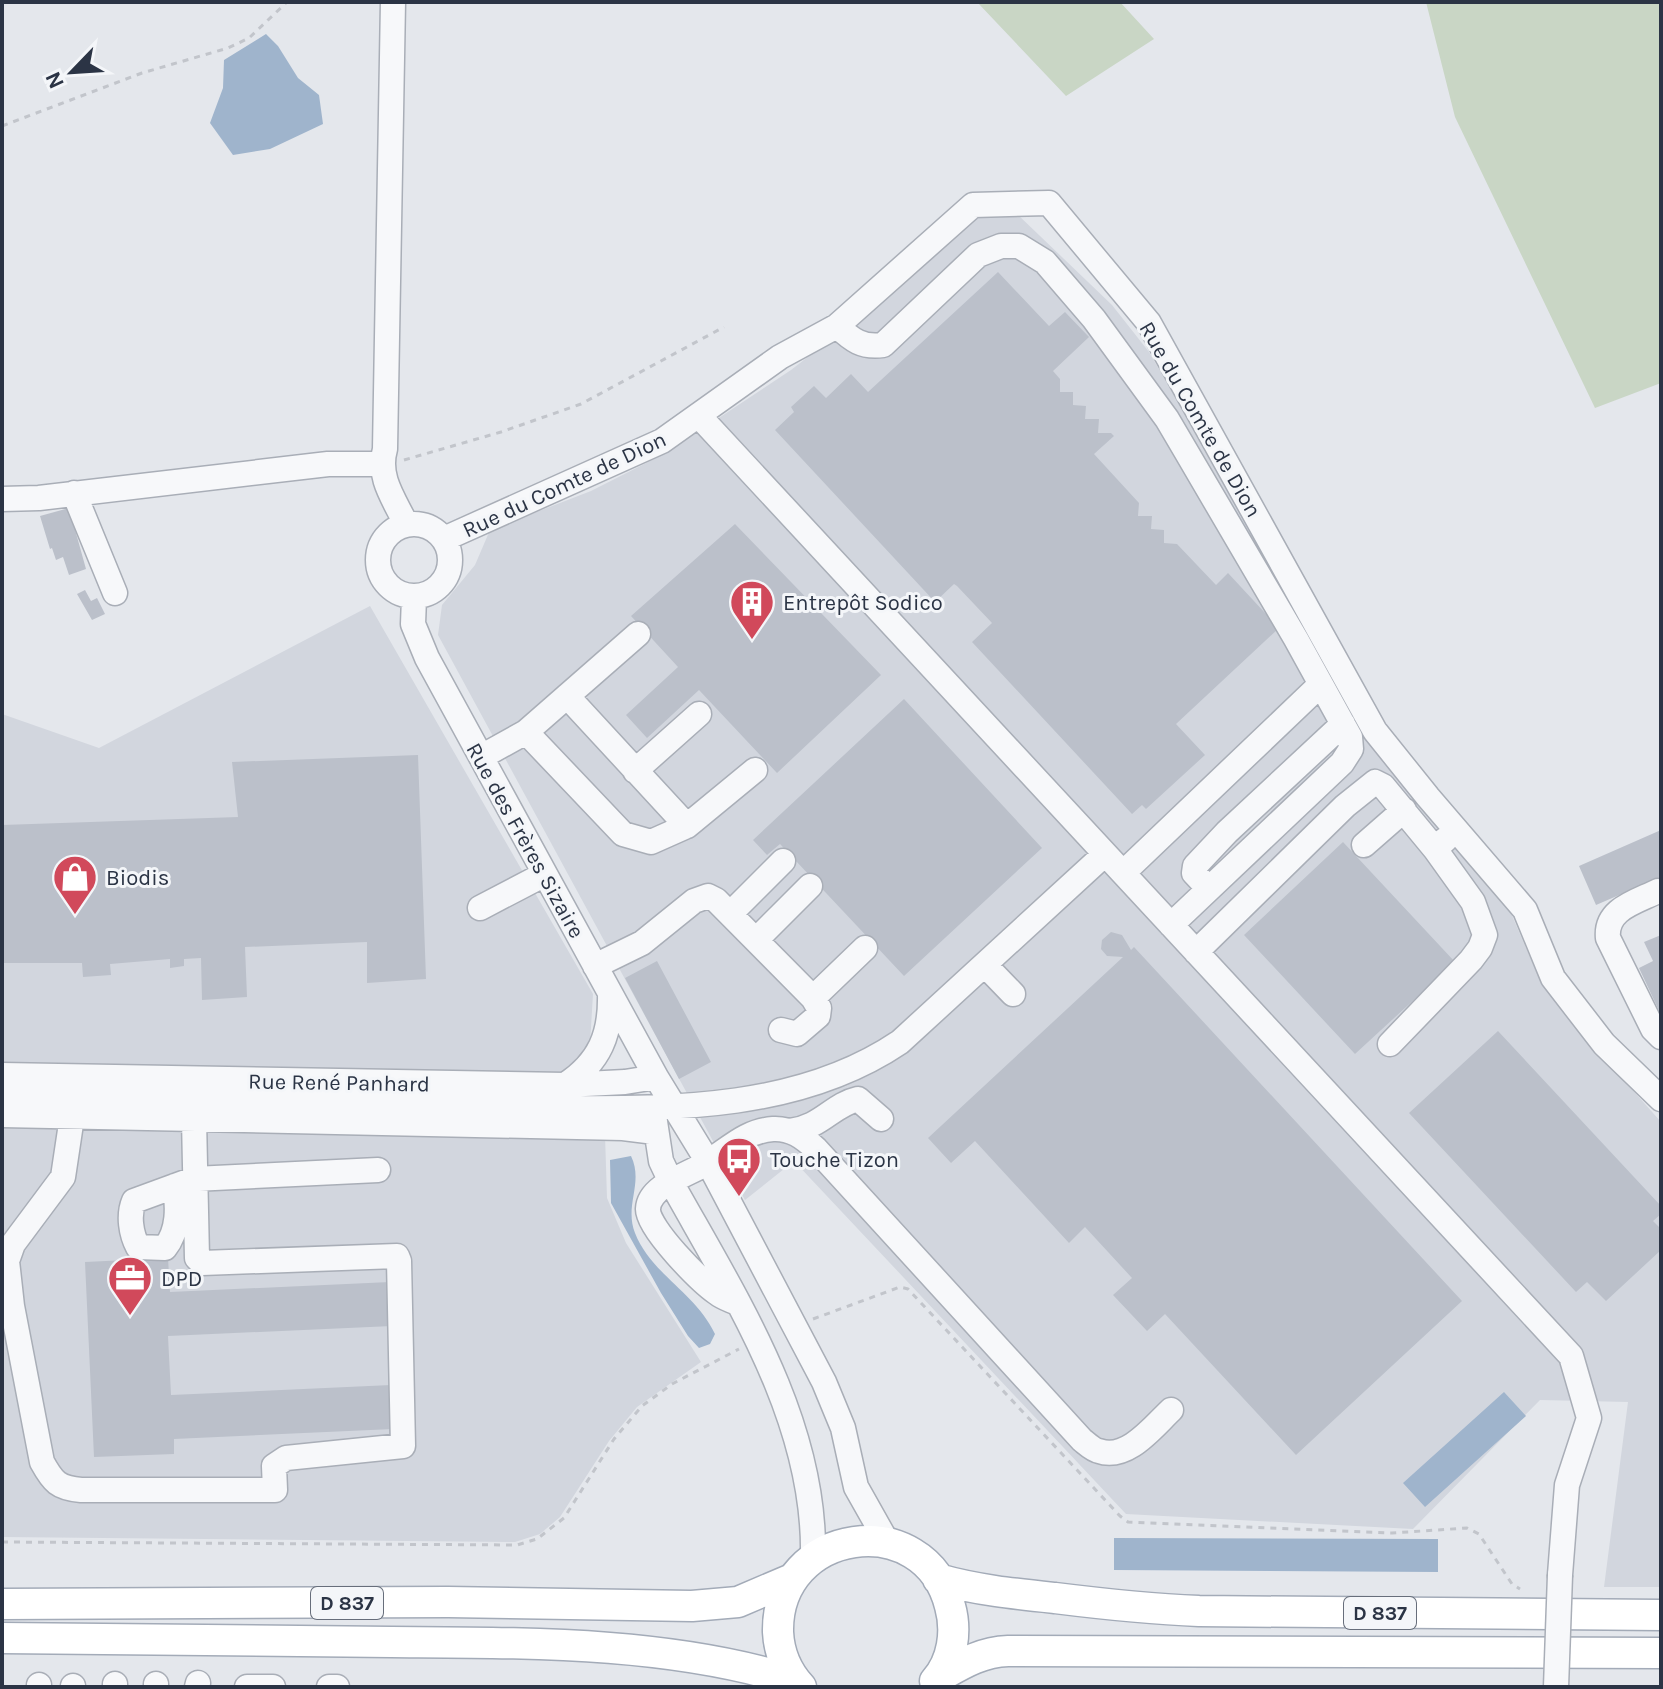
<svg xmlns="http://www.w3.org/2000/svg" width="1663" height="1689" font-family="Karla,sans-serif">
<rect width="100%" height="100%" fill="#e4e7ec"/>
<path fill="#d2d6de" d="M1015,212L1112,305L1149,352L1280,578L1507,904L1536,971L1597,1050L1661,1122V1587H1604L1628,1402L1540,1400L1413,1529L1126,1514L794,1161L745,1200L438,635L442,605L475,565L490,530L591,491L666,453L791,370L871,308L973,217Z
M370,606L593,994L590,1044L605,1135L607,1198L626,1243L701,1362L637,1407L609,1441L560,1517L540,1534L515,1542L2,1537V714L99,748Z"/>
<path fill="#c9d6c5" d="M977,2H1120L1154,39L1066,96Z
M1426,2H1661V383L1595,408L1455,117Z"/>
<path fill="#9fb4cc" d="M266,34L278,46L298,78L319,95L323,124L270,149L233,155L210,123L223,88L224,60Z
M631,1156C644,1183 624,1205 635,1233C651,1274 695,1292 715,1334L710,1344L699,1348L688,1336L661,1293L611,1203L610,1160Z
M1504,1392L1526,1416L1425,1507L1403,1483Z
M1114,1538L1438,1539V1572L1114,1570Z"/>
<path fill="#bbc0ca" d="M998,272L1049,326L1065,312L1089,337L1053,371L1060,379V392H1073V405L1086,406L1085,419H1099L1098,433H1111L1114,436L1094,454L1139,503L1138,516H1152L1151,529L1164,530V543L1177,544L1216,585L1228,573L1279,628L1176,724L1205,755L1146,809L1142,805L1132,814L972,642L992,623L957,586L954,584L935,602L775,430L794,412L791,407L814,386L826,398L851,374L868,392Z
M69,508L86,569L69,575L63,557L56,560L52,548L50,549L40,516Z
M735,524L881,675L777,773L699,690L647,738L626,715L678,667L631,616Z
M85,590L91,601L97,598L105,614L92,620L77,594Z
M904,699L1042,848L904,976L780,844L767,855L753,840Z
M418,755L426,979L367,983V942L245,947L247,997L202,1000L201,958L184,959V966L170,968V959L110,964L111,975L83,977L82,963H2V825L238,817L232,762Z
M1661,830V877L1596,905L1579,866Z
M1343,842L1455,962L1355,1054L1244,935Z
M1111,932L1122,935L1131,950L1134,947L1462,1301L1296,1455L1165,1314L1147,1331L1113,1295L1132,1278L1085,1227L1069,1243L975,1141L951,1163L928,1138L1123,957L1107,956L1101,949L1102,940Z
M1661,935V1015L1639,968L1653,961L1644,942Z
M657,961L711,1062L679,1079L625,978Z
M1498,1031L1661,1206V1214L1653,1221L1661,1229V1250L1606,1301L1587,1282L1576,1292L1409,1113Z
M168,1258L170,1292L390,1282L392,1326L168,1336L171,1395L391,1385L393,1429L174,1439V1454L94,1457L85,1262Z"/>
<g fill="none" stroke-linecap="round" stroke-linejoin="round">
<g stroke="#a9aeb7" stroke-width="27">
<path id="minor" d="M393,2L385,449C377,477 394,499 406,524
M837,326C852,340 862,348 883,345L978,255L1001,246H1019L1045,262L1094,319L1167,419L1187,453L1296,639L1350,737L1351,749L1342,763L1209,889L1194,873L1195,866L1227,832L1343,724
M700,417L1571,1356L1589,1418L1567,1485L1560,1575
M74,493L115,593
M2,499L39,498L328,464H381
M378 560a36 36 0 1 1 72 0a36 36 0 1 1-72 0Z
M444,539L662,441L780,357L837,326L973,205L1049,203L1149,323L1375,731L1428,797L1525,910L1553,978L1604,1044L1661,1099
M414,598L413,624L427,658L656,1077L708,1162L824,1382L843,1428L856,1487L887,1542
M567,696L687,826
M526,732L623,834L651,842L687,826L755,770
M481,757L526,732L638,634
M635,771L699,714
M1364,845L1404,810
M1123,873L1320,685
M1658,891C1636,902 1605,909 1608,938L1653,1029L1661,1037
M480,908L545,874
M730,914L783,861
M1171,925L1209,889
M756,940L810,886
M1196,952L1345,806L1375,782L1383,786L1435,849
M985,965L1013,994
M595,966L642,943L694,901L708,896L716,900L813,998L819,1008L818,1016L797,1034L781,1030
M813,998L865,948
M1390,1044L1471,960L1480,948L1485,935L1473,902L1435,849L1446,839
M2,1075L565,1085C600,1062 611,1034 610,994
M565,1085L625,1082L656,1077
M2,1096C117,1101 233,1100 348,1102C419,1104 490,1107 560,1108C676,1109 801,1109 900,1042L1105,854
M2,1115L623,1128L655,1132
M654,1115L661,1161L671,1182C735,1297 816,1420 813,1557
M72,1117L63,1177L13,1244L7,1261L12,1306L42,1462C53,1482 58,1488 81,1490H275L274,1466L286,1458L403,1446L399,1261L397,1256L202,1263L197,1258L194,1119
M790,1131C822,1127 832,1105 858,1099L881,1119
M175,1186C178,1207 179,1230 165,1248L138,1247C131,1234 128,1215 134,1201L194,1179L378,1170
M739,1304C731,1300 723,1298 717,1293C701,1282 647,1228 648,1209C649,1186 687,1175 703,1165C727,1151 744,1131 773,1129C791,1128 803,1137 816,1149L1082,1440C1087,1444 1093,1450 1099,1451C1127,1461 1153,1427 1171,1410
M156,1684V1687
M39,1685V1687
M73,1687V1686
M115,1687V1684
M197,1687L198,1683
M247,1687H273
M329,1687H337"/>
</g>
<g stroke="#a3abb8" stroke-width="33">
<path id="major" d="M938,1579C976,1590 1016,1594 1055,1598C1103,1604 1151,1609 1199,1611L1661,1615
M2,1604L448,1602L692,1606L738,1602L792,1579
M2,1638C132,1640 262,1641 391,1642C524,1643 668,1641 795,1681
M939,1677C962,1664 981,1652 1008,1651L1661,1653
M801,1687C787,1672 779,1652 778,1632C776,1527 925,1506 950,1606C957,1631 953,1661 935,1681"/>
</g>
<path stroke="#c2c5cb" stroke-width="3" stroke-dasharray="6 6" stroke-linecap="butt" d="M2,126L142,73L228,48L249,38L287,2
M404,460L501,432L581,404L724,327
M813,1319L900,1287L908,1289L1120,1516L1128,1522L1392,1533L1467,1528L1479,1534L1512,1584L1520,1589
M2,1542L517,1545L537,1539L564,1518L614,1439L642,1406L672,1384L739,1349"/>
<use href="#minor" stroke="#f7f8fa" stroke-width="24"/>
<use href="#major" stroke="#fff" stroke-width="30"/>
<g stroke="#a9aeb7" stroke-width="27" stroke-linecap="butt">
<path id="minor-bridge" d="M1556,1687L1560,1575"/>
</g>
<use href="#minor-bridge" stroke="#f7f8fa" stroke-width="24"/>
</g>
<defs>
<g id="building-pin" transform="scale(2.3)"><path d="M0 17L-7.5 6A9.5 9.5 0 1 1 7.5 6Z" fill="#d1495b" stroke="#f4f6f9"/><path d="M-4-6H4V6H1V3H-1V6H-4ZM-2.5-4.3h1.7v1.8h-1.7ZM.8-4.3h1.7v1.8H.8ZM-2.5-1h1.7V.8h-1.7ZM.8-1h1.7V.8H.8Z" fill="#fff"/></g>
<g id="shop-pin" transform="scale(2.3)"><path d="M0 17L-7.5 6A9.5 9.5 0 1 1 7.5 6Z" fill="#d1495b" stroke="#f4f6f9"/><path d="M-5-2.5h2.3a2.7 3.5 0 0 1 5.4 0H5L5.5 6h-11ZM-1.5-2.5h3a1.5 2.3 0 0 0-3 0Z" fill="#fff"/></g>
<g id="bus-pin" transform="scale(2.3)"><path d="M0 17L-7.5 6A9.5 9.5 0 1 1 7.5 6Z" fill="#d1495b" stroke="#f4f6f9"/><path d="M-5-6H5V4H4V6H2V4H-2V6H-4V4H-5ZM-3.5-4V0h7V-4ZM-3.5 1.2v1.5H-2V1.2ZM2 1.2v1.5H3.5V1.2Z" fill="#fff"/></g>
<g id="office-pin" transform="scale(2.3)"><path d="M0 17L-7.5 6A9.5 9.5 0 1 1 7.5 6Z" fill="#d1495b" stroke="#f4f6f9"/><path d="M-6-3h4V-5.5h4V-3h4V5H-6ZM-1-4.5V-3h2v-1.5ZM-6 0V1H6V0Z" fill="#fff"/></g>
</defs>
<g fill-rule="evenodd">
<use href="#building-pin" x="752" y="602"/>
<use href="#shop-pin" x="75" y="877"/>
<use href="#bus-pin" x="739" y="1159"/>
<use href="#office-pin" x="130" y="1278"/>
</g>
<g text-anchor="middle" stroke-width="6" stroke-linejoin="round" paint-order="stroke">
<g fill="#f4f6f9" stroke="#676e7b" stroke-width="2">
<rect x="311" y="1587" width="72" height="32" rx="6"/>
<rect x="1344" y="1597" width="72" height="32" rx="6"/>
</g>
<g font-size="20" font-weight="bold" fill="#2b3445">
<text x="347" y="1610">D 837</text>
<text x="1380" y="1620">D 837</text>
</g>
<g font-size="22" fill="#2b3445" stroke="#f4f6f9">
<text transform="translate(1201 419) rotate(60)" y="8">Rue du Comte de Dion</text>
<text transform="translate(564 484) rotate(-25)" y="8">Rue du Comte de Dion</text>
<text transform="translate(526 840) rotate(61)" y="8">Rue des Frères Sizaire</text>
<text transform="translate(339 1082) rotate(1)" y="8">Rue René Panhard</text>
</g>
<g font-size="22" fill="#2b3445" stroke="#f4f6f9" text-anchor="start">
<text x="783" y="610">Entrepôt Sodico</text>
<text x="106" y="885">Biodis</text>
<text x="770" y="1167">Touche Tizon</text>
<text x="161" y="1286">DPD</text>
</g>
</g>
<rect width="1663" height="1689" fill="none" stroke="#2b3445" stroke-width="8"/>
<g transform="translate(72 72) rotate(245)" stroke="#f4f6f9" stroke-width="6" paint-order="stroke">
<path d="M0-6L14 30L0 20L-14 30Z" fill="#2b3445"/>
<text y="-12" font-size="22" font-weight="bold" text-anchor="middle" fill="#2b3445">N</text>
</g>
</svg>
